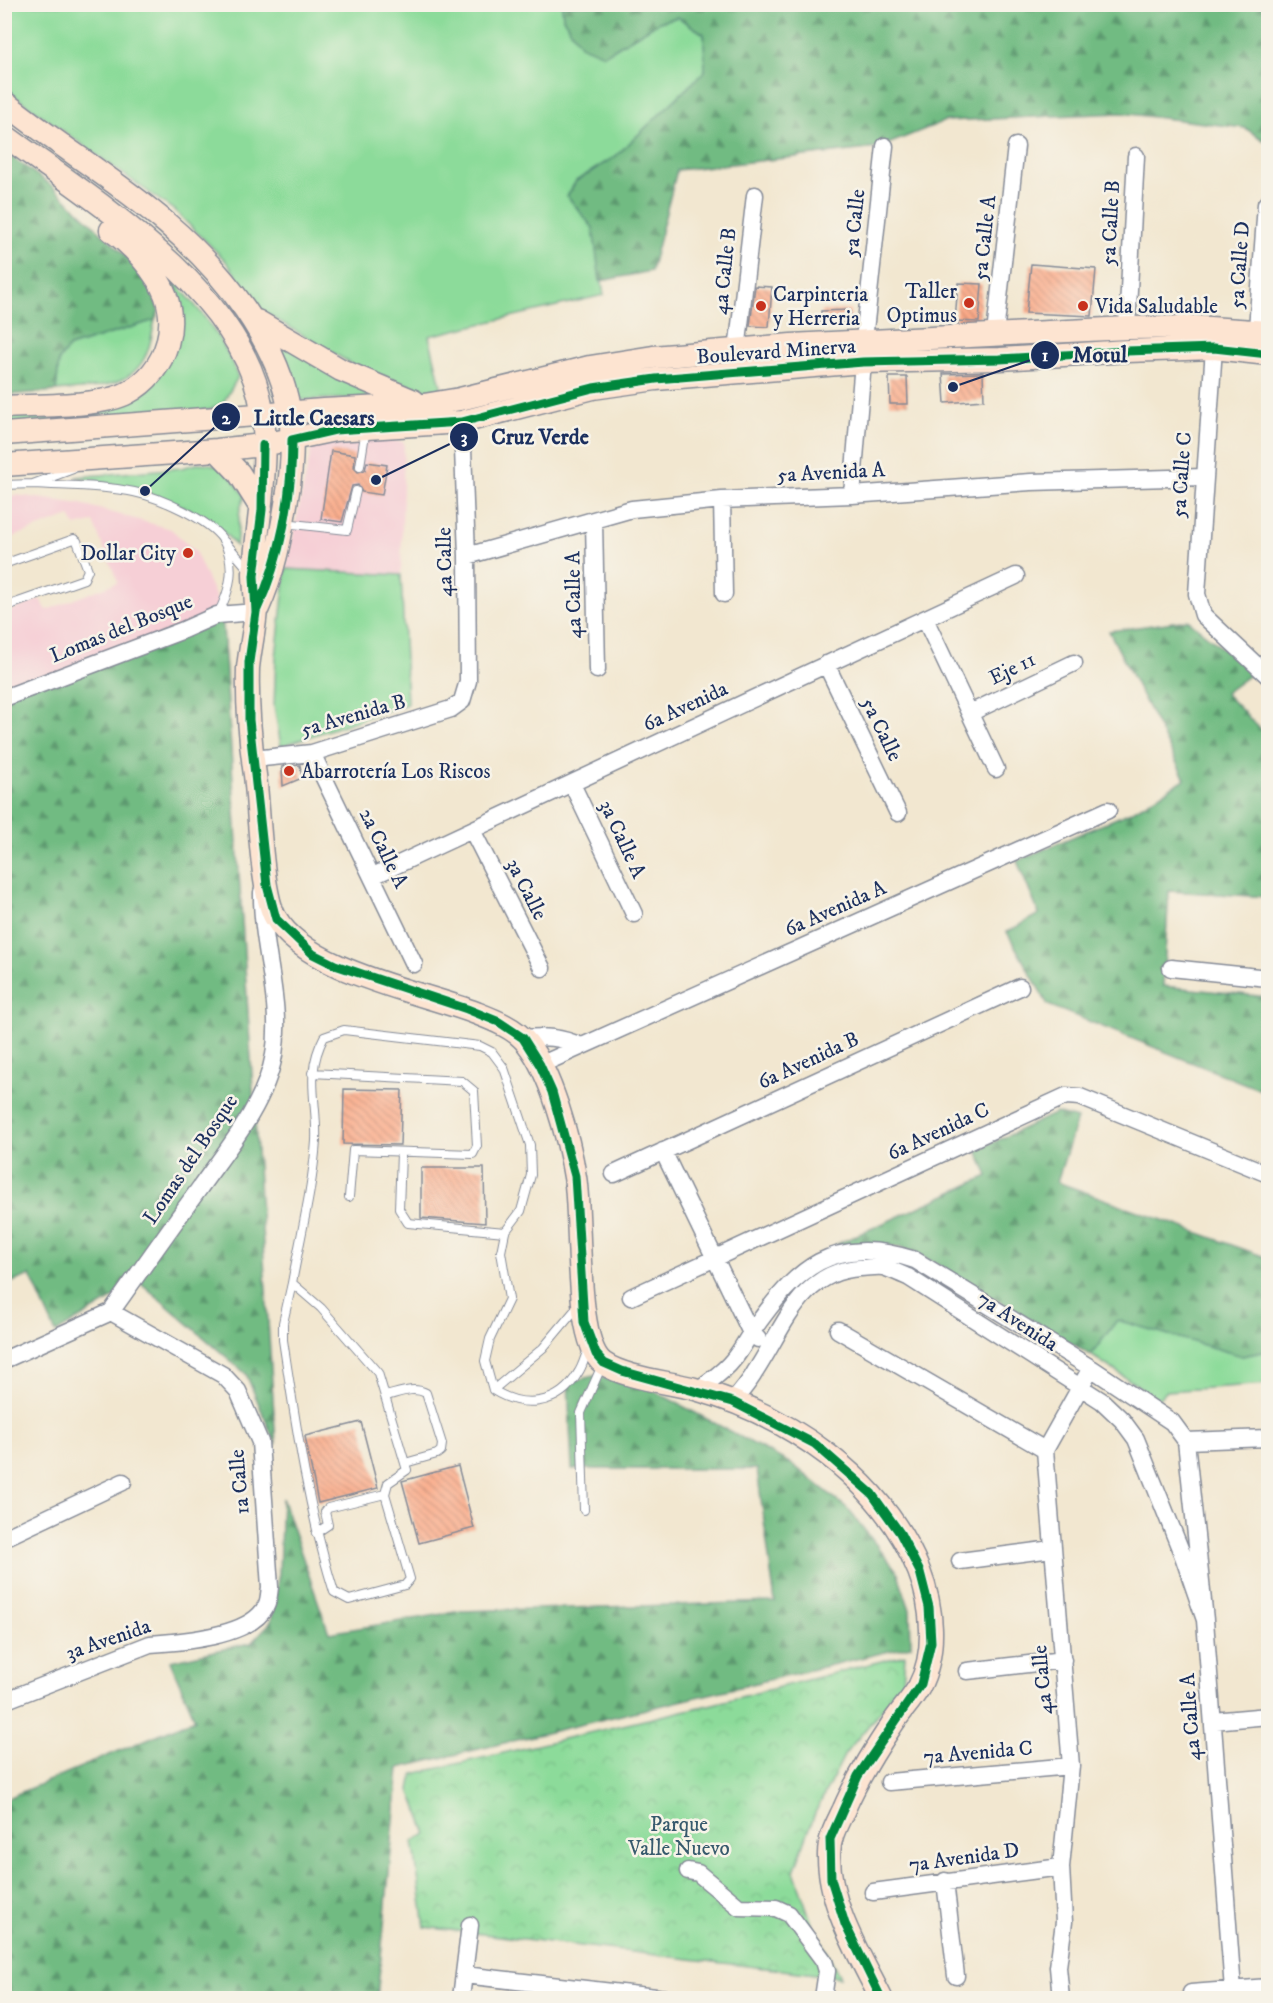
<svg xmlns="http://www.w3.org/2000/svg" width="1273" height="2003" font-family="'IM FELL DW Pica',serif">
<defs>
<pattern id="forest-firs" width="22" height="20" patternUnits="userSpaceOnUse" patternTransform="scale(1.5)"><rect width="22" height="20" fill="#71bb82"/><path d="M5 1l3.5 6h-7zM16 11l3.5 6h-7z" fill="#5c986e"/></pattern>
<pattern id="park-crowns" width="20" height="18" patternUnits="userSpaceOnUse" patternTransform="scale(1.5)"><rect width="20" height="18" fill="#8cdb9a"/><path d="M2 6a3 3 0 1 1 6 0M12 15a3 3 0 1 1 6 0" fill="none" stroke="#78bc87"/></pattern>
<pattern id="building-back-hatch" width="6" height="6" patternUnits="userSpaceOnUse" patternTransform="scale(1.5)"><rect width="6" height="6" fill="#fba986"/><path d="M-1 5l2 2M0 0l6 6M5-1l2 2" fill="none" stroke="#ca8a71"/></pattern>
</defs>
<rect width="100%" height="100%" fill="#f7f3e8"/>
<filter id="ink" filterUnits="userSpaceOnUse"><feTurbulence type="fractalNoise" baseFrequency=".0167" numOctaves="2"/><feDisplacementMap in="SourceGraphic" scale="12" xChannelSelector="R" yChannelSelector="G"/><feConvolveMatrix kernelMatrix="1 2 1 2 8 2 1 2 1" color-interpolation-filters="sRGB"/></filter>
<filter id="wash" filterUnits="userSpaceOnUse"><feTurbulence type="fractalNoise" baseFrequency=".008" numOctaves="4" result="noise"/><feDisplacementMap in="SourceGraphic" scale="24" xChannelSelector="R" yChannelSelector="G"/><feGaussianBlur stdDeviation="1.35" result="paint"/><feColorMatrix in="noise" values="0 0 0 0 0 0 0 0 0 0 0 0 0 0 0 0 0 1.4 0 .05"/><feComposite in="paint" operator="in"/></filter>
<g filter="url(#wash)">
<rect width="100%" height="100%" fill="#f2e7d0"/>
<path fill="#f6cfd6" d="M315,432L404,442L401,575L286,569Z
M16,495L81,504L171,529L195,551L222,611L5,695V613L40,599L47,610L118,582L93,522L75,526L70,516L5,540V497Z"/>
<path fill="#8cdb9a" stroke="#54857c" stroke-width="1.5" d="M5,5H562L563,18L604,55L659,22L678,17L704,34L705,71L616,156L576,181L593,228L604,295L429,336L442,390H423L357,367L262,311L225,260L175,211L5,89Z
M158,263C190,299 222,332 238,377L223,403L210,410L5,425V411L105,404L169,349Z
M155,320C152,332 151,347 145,357C129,390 86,388 56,391L59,360L69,347Z
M275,341L390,397L302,400L297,395Z
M200,463C225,463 232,478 245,496L240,509L236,546C200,499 129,488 75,477L181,468Z
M286,569L401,575L407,704L281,746L274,706L276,657Z
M1117,1320L1242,1356L1268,1351V1384L1166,1391L1158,1399L1091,1355Z"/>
<path fill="url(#forest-firs)" stroke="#467570" stroke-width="1.5" d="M562,5H1268V143L1245,128L1121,113L945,121L878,148L677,170L651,271L600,281L593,228L567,196L576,181L616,156L705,71L704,34L678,17L659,22L604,55L580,45L563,18Z
M5,152L52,186L120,250L148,281L159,311L155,320L69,347L59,360L56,391L5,395Z
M222,611L276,1445L246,1374L134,1277L112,1299L56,1333L30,1275L5,1285V695Z
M1188,620L1252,673L1225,693L1268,737V897L1169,891L1163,986L1268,997V1093L1048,1005L1007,932L1039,914L1017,861L1133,811L1185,779L1109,631Z
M1056,1113L1077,1119L1057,1182L1268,1258V1351L1242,1356L1117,1320L1091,1355L933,1262L901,1247L869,1244L835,1245L988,1176L977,1150Z
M594,1376L647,1387L793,1465L847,1508L897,1571L910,1610L911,1646L399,1768L377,1998H334V1989L321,1998H5V1799L195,1719L170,1661L251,1643L271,1622L279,1573L282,1498L329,1633L461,1611L775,1602L757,1469H572L568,1382Z"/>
<path fill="url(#park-crowns)" stroke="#54857c" stroke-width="1.5" d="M905,1655L903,1684L845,1754L815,1813L794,1871L812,1924L840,1977L425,1927L413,1841L427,1834L410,1790L413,1774L713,1704Z"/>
<g id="blocks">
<path fill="url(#building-back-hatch)" d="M1031,264L1096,269L1092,316L1026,313Z
M958,283L982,284L979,322L955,321Z
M755,286L772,287L769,327L750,326Z
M850,310L851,323L821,324V311Z
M983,373L984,400L945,403L943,374Z
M889,377H907L908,404H890Z
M331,451L355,455L354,468L358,472L365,470L367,462L387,465L382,495L362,492L358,485L352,486L342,522L321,519Z
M300,765L302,778L283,786L282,767Z
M344,1089L402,1090L400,1145L343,1144Z
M421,1168H484L485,1223L421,1218Z
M361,1422L378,1488L318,1503L305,1436Z
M458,1466L474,1528L419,1543L402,1481Z"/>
</g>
</g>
<g filter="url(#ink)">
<use href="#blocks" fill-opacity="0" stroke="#868b97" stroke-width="1.5"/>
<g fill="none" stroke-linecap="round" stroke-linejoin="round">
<g stroke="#868b97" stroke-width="10">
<path id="lane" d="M360,466L366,428
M33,484C66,486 101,485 134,492C158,497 209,519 223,540C237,565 230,593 217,615
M4,485L33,484L73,469
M284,523L347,530L356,491
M225,542L250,571
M4,564L74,539L77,541L88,570L84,579L4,607
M312,1073L462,1081L474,1091L477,1146L473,1154L353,1150L349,1197
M401,1153L399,1209L408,1223L505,1232
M292,1283L283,1323V1340C296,1426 308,1509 334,1592L349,1600L405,1585L410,1579L385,1494L388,1483L407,1470L378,1373L321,1308L292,1283C300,1239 313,1186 316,1141C318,1102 304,1075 324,1037L344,1030L480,1046L492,1052L504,1068L530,1145L531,1175L521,1211L505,1232L501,1252L509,1299L490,1339L485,1361L493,1390C523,1409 559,1406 578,1373C583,1366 585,1356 589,1347
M493,1390L543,1348L580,1304
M386,1396C399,1393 413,1386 426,1393L442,1444L441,1451L437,1454L405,1463
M584,1510L581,1413L603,1363
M316,1533L328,1525L325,1512L328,1508L385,1494"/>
</g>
<g stroke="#868b97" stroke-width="19">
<path id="street" d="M1127,328L1136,156
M1257,329L1266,204
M995,334L1016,146
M864,340L885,146
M1214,348L1197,594L1203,615L1268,676
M737,351L755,195
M852,495L863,362
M722,500L724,594
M594,521L597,670
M467,556L632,509L722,500L852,495L1031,482L1204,477
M925,619L996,769
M826,664L898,813
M4,698L181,631L217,615L256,612
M970,713L1074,663
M312,753L414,964
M253,759L312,753L451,709L462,701L468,681L467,556L462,422
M572,784L634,914
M472,830L542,968
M373,876L1016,576
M1171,968L1268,978
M523,1038C545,1036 561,1037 581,1046
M540,1065L1108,810
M663,1151L751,1333L758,1339
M614,1174L1020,987
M631,1297L1066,1096L1080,1097L1268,1174
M111,1312C140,1271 169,1230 199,1189C227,1149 265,1105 274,1055C283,1001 261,946 262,892
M838,1330L1045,1450
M4,1360L111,1312
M698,1390C709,1381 724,1372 733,1360C740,1352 745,1342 751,1333C797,1267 832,1234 915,1260L1091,1368L1172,1422L1186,1441
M733,1402C740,1392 749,1383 755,1372C783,1330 800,1271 860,1268C867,1268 876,1266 883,1267C891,1269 900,1274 908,1277L1102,1401L1122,1420L1136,1439L1183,1556L1205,1620
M1186,1441L1205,1620L1233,1990
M1186,1441L1268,1438
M4,1538L123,1482
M960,1561L1052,1549
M967,1671L1063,1660
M4,1701L150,1644C180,1642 251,1637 266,1606C269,1601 269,1593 270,1587L260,1442L238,1391L223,1375L111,1312
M1213,1721L1268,1716
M889,1782L1071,1766
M688,1871L698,1873L739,1907L776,1908L789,1914L824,1961L827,1971L823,1998
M945,1881L956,1976
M873,1892L1061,1867
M464,1975L665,1998
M1191,1993L1268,1987
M461,1998L470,1925
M1061,1998L1058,1967L1064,1922L1061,1867L1071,1766L1045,1450L1091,1368"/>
</g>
<g stroke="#868b97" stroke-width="25">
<path id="secondary" d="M4,102C92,172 179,214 245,309C288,372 300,423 287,498C281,536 274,573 258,608
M4,135C91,199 231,284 259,395C273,450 257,517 254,573C254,585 256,597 256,609C255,629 250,648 248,668C247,704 250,740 255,775C259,807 261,892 275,917C307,972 419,991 476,1013C494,1020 515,1028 527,1043C551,1073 569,1139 575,1177C582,1217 574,1341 603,1363C624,1378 669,1382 695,1389C788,1415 882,1478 919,1571C933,1606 937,1653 919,1687C911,1701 899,1713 891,1726C873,1753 857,1779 844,1809C837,1824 829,1837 829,1854C828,1904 859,1954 881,1998
M257,321L341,370L414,401
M4,407C36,405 101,407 127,393C168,372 183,319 158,280C146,261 129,243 111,230
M4,434L323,410L424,405L460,399L590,367L653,357L791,345L1127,328L1195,327L1268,332
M217,450L239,473L261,508
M4,465L217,450L263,445L335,430L462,422L593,388L656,379L863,362L1000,359L1127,351L1214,348L1268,354"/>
</g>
<use href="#lane" stroke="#fff" stroke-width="8"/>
<use href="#street" stroke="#fff" stroke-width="16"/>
<use href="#secondary" stroke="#fde4d1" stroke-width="22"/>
<g stroke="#f7f3e8" stroke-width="13">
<path id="cycleway" d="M263,445L262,510L254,576L256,612L249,662V720L267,885L276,919L313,954L335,965L467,1009L499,1022L523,1038L540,1065L552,1092L575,1176L584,1322L596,1354L604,1363L622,1371L733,1402L815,1444L872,1494L900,1533L920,1572L929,1607L931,1642L921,1684L858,1776L830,1839L831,1879L845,1924L881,1998
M257,609C281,558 292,496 292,440L335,430L462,422L593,388L656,379L863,362L1000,359L1127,351L1214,348L1268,354"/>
</g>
<use href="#cycleway" stroke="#00873e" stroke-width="9"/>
</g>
</g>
<g fill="#c8321e" stroke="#f7f3e8" stroke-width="2">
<circle cx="969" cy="303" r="6"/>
<circle cx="761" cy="306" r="6"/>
<circle cx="1083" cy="306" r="6"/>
<circle cx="188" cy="553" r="6"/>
<circle cx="289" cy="771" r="6"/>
</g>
<g text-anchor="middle" stroke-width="5" stroke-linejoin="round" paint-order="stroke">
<g font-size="21" fill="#1b2f5e" stroke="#f7f3e8">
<text transform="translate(854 223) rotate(-84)" y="7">5a Calle</text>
<text transform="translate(1110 223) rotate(-87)" y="7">5a Calle B</text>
<text transform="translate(984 238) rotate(-84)" y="7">5a Calle A</text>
<text transform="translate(1239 265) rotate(-86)" y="7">5a Calle D</text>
<text transform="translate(724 271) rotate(-84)" y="7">4a Calle B</text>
<text transform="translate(776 351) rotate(-4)" y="7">Boulevard Minerva</text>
<text transform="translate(831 472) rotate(-3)" y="7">5a Avenida A</text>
<text transform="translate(1181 475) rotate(-86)" y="7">5a Calle C</text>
<text transform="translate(444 562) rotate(-91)" y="7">4a Calle</text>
<text transform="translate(573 595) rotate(-91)" y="7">4a Calle A</text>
<text transform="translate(121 628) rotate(-22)" y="7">Lomas del Bosque</text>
<text transform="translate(1012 668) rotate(-26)" y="7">Eje 11</text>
<text transform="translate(685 706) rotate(-25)" y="7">6a Avenida</text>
<text transform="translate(353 715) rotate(-16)" y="7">5a Avenida B</text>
<text transform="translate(882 729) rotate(64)" y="7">5a Calle</text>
<text transform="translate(623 839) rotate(65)" y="7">3a Calle A</text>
<text transform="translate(384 848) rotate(64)" y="7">2a Calle A</text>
<text transform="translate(527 889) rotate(63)" y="7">3a Calle</text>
<text transform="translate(835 908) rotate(-24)" y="7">6a Avenida A</text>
<text transform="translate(808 1060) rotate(-25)" y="7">6a Avenida B</text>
<text transform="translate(938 1131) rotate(-25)" y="7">6a Avenida C</text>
<text transform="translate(190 1159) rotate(-56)" y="7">Lomas del Bosque</text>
<text transform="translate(1018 1321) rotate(33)" y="7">7a Avenida</text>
<text transform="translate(239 1482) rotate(-95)" y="7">1a Calle</text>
<text transform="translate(108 1639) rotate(-19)" y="7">3a Avenida</text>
<text transform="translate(1042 1680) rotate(-95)" y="7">4a Calle</text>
<text transform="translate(1190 1717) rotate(-94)" y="7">4a Calle A</text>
<text transform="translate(978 1752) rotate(-5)" y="7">7a Avenida C</text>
<text transform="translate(964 1857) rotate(-8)" y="7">7a Avenida D</text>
</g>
<g font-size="21" fill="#1b2f5e" stroke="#f7f3e8" text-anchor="start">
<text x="957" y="298" text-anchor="end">Taller<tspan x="957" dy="24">Optimus</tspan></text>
<text x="773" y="301">Carpinteria<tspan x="773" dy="24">y Herreria</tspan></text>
<text x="1095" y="313">Vida Saludable</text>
<text x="176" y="560" text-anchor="end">Dollar City</text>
<text x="301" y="778">Abarrotería Los Riscos</text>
</g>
<g font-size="21" fill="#375a6d" stroke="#f7f3e8">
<text x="679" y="1831">Parque<tspan x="679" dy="24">Valle Nuevo</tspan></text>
</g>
</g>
<path fill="none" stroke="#1b2f5e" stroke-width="2" d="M953 387L1045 355M145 491L226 417M376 480L464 437"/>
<g fill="#1b2f5e" stroke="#f7f3e8" stroke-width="2">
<circle cx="953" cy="387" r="6"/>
<circle cx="145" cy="491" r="6"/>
<circle cx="376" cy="480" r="6"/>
<circle cx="1045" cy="355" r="15"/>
<circle cx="226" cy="417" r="15"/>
<circle cx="464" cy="437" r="15"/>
</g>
<g font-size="18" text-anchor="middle" font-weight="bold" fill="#fff">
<text x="1045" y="361">1</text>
<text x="226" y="424">2</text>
<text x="464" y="443">3</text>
</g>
<g font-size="22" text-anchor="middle" font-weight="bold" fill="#1b2f5e" stroke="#f7f3e8" stroke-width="5" stroke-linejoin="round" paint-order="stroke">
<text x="1100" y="362">Motul</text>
<text x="314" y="425">Little Caesars</text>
<text x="540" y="444">Cruz Verde</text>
</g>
<rect width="1273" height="2003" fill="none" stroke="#f7f3e8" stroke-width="24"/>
</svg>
